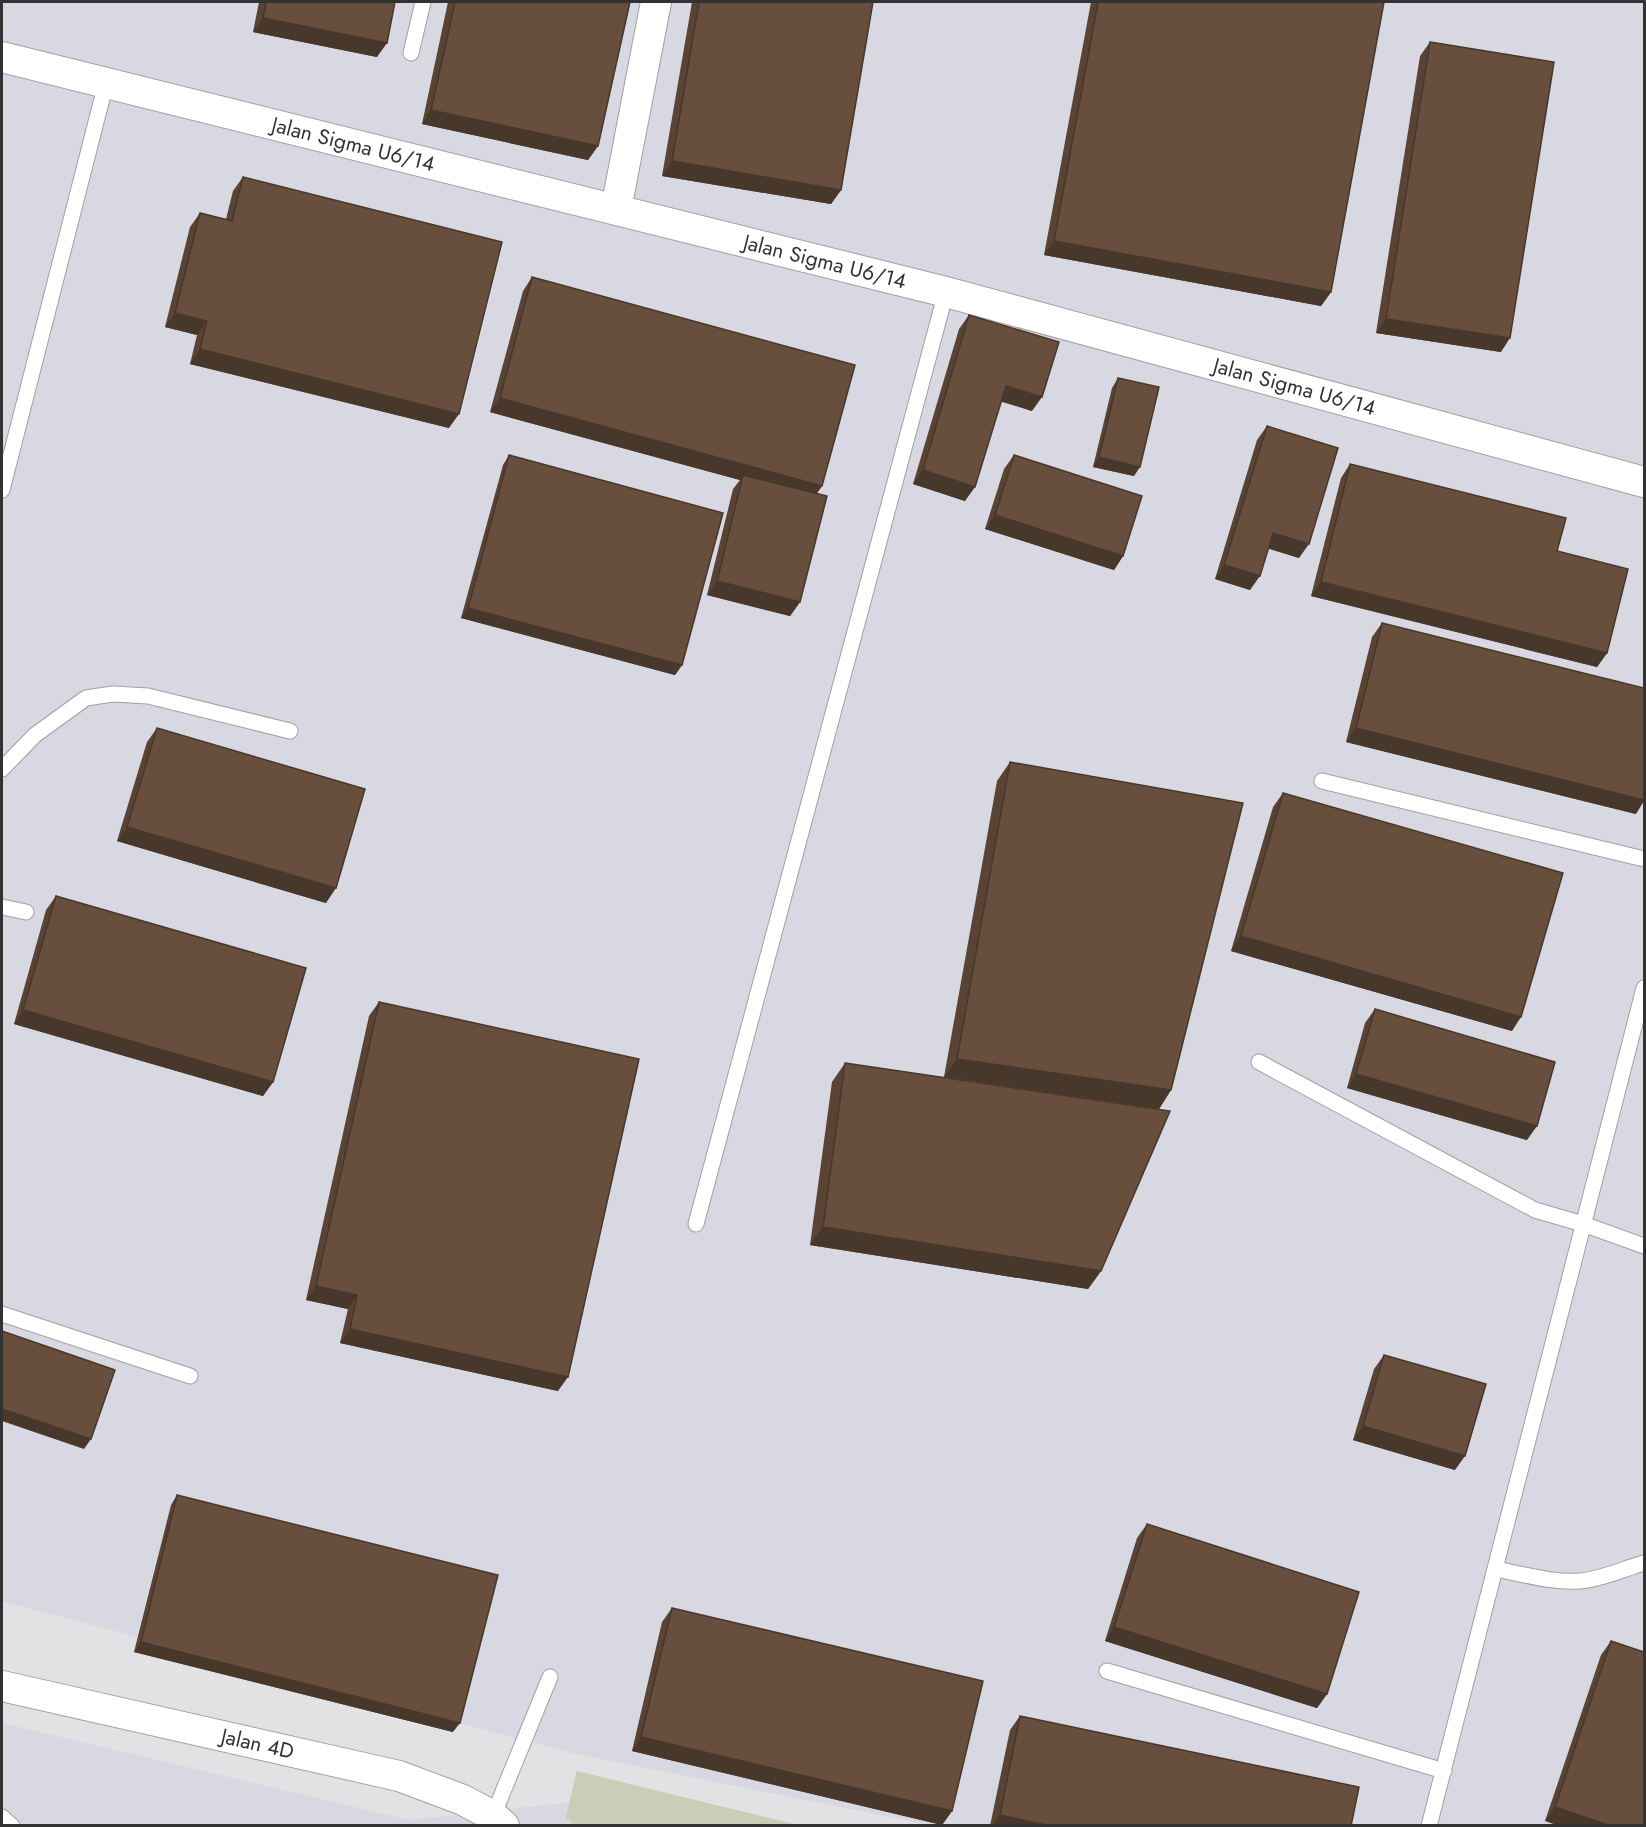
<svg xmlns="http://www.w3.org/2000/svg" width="1646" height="1827" font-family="Jost,sans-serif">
<rect width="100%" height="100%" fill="#e2e2e4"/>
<path fill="#d7d8e1" d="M2,2H1644V1825H929L572,1753L2,1601Z
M2,1723L409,1820L618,1797L741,1826H2Z"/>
<path fill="#c9ceb9" d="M577,1770V1771L798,1825H574L566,1817Z"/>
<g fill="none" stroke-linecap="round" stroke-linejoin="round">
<g stroke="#a0a1a3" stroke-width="17">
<path id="service" d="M411,53L423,2
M2,490L106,83
M2,769L35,735L86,698L113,694L148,696L290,731
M1322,781L1644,859
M2,907L26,912
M1259,1062L1535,1210L1583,1224L1644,1246
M696,1224L946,292
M2,1314L190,1376
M1495,1569C1522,1574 1553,1583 1580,1581C1603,1579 1623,1569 1644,1563
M1107,1671L1444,1771
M493,1816L550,1677
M2,1817L12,1826
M1429,1826L1644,988"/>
</g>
<g stroke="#a0a1a3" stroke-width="32">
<g id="minor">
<path id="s1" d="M2,57L946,292L1644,482"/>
<path d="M616,209L656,2"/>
<path id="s2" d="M2,1686L399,1776L463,1800L493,1816L504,1826"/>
</g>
</g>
<use href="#service" stroke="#fff" stroke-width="15"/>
<use href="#minor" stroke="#fff" stroke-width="30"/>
</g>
<path fill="#594334" d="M259,2H395L377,57L253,32Z
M448,2H630L598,146L588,160L422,124Z
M692,2H873L841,190L831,204L662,176Z
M1091,2H1384L1331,292L1321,306L1044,255Z
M1430,42L1501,352L1376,333L1420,56Z
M243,177L449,428L190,364L197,335L165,327L190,227L200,213L226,219L233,191Z
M532,277L822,486L817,493L800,602L790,616L707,595L733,489L740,480L490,412L523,291Z
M969,315L1032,411L1002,401L965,501L913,484L959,329Z
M1118,378L1134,476L1093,467L1112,388Z
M1267,426L1299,558L1269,548L1250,590L1215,579L1257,440Z
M509,455L682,665L675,675L461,618L503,465Z
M1014,455L1123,556L1114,570L985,529L1004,469Z
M1350,464L1557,551L1607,653L1597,667L1311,596L1341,478Z
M1382,623L1636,814L1346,742L1372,637Z
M157,728L326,903L117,841L147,742Z
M1010,762L1171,1090L1159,1109L944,1077L997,781Z
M1283,793L1512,1031L1231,951L1273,807Z
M56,896L273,1082L263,1096L14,1024L46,910Z
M379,1002L558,1391L340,1343L348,1309L306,1300L369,1016Z
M1375,1009L1527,1140L1347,1088L1365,1023Z
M845,1063L1101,1271L1088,1289L810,1245L832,1082Z
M1384,1355L1455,1470L1353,1440L1374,1369Z
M177,1495L453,1732L134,1652L171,1505Z
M1147,1524L1327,1694L1317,1708L1105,1641L1137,1538Z
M672,1608L952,1811L942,1825L632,1751L662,1622Z
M1611,1641L1644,1826L1545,1821L1601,1655Z
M1020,1716L1351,1826H990L1010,1730Z"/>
<path fill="#48372b" d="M263,18L387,43L377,57L253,32Z
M431,110L598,146L588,160L422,124Z
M672,161L841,190L831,204L662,176Z
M1054,241L1331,292L1321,306L1044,255Z
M175,313L207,321L197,335L165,327Z
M1386,319L1510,338L1501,352L1376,333Z
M200,349L459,414L449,428L190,364Z
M1006,386L1042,397L1032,411L996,400Z
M500,398L822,486L812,500L743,475L740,480L490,412Z
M1099,457L1140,467L1134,476L1093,467Z
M923,470L975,487L965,501L913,484Z
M995,515L1123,556L1114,570L985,529Z
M1273,533L1309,544L1299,558L1263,547Z
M1224,565L1260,576L1250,590L1215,579Z
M717,581L800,602L790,616L707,595Z
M1321,582L1607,653L1597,667L1311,596Z
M468,608L682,665L675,675L461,618Z
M1356,728L1644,800V801L1636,814L1346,742Z
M127,827L336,888L326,903L117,841Z
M1241,936L1521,1017L1512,1031L1231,951Z
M23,1010L273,1082L263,1096L14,1024Z
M957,1059L1171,1090L1159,1109L944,1077Z
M1356,1074L1537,1126L1527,1140L1347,1088Z
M823,1227L1101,1271L1088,1289L810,1245Z
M316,1286L357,1295L348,1309L306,1300Z
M350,1329L568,1377L558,1391L340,1343Z
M2,1409L91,1439L84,1449L2,1421Z
M1363,1426L1465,1456L1455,1470L1353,1440Z
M1114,1627L1327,1694L1317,1708L1105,1641Z
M141,1642L460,1723L453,1732L134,1652Z
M641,1737L952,1811L942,1825L632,1751Z
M1555,1807L1611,1826H1559L1545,1821Z
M1000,1815L1050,1826H992Z"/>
<path fill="#674e3d" stroke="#48372b" stroke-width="1.5" d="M266,2H395L387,43L263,18Z
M455,2H630L598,146L431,110Z
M699,2H873L841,190L672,161Z
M1098,2H1384L1331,292L1054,241Z
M1430,42L1554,62L1510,338L1386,319Z
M243,177L502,242L459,414L200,349L207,321L175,313L200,213L232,221Z
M532,277L855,365L822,486L500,398Z
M969,315L1059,342L1042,397L1006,386L975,487L923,470Z
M1118,378L1159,387L1140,467L1099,457Z
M1267,426L1338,448L1309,544L1273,533L1260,576L1224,565Z
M509,455L723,513L682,665L468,608Z
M1014,455L1142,496L1123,556L995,515Z
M1350,464L1566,518L1557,551L1628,569L1607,653L1321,582Z
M743,475L827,496L800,602L717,581Z
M1382,623L1644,688V800L1356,728Z
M157,728L365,789L336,888L127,827Z
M1010,762L1243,803L1171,1090L957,1059Z
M1283,793L1563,873L1521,1017L1241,936Z
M56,896L306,968L273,1082L23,1010Z
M379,1002L639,1059L568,1377L350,1329L357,1295L316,1286Z
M1375,1009L1555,1062L1537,1126L1356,1074Z
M845,1063L1170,1111L1101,1271L823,1227Z
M2,1331L115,1370L91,1439L2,1409Z
M1384,1355L1486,1384L1465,1456L1363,1426Z
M177,1495L498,1575L460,1723L141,1642Z
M1147,1524L1359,1592L1327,1694L1114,1627Z
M672,1608L983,1681L952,1811L641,1737Z
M1611,1641L1644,1652V1826H1611L1555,1807Z
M1020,1716L1359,1787L1351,1826H1050L1000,1815Z"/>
<g text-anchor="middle" stroke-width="6" stroke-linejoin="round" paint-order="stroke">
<g font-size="21" fill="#323233" stroke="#efeff2">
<text dy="7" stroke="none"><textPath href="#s1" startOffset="362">Jalan Sigma U6/14</textPath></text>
<text dy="7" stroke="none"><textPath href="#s1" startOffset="848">Jalan Sigma U6/14</textPath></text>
<text dy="7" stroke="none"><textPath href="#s1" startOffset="1334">Jalan Sigma U6/14</textPath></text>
<text dy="7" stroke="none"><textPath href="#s2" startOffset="262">Jalan 4D</textPath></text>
</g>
</g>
<rect width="1646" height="1827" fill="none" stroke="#323233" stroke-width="6"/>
</svg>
